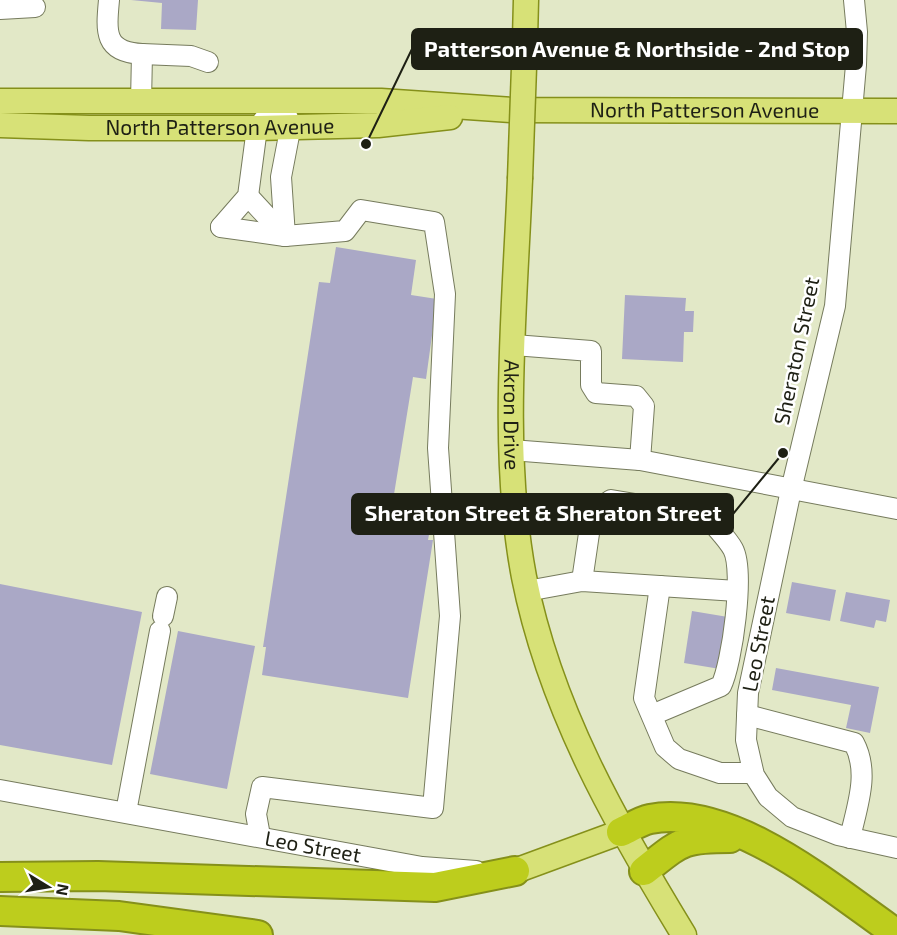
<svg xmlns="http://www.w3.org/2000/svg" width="897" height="935" font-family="'Exo 2',sans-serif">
<rect width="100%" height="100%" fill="#e2e8c7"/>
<path fill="#aaa8c6" d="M131,0H198L196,30L161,29L162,3Z
M336,247L416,260L411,295L437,299L426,379L413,377L390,519L431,524L428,540H433L408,698L262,675L266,647H263L319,282L330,283Z
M625,295L686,298L685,311H694L693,332H684L683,362L622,359Z
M792,582L836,590L830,621L786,613Z
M0,584L142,612L112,765L0,745Z
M846,592L890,600L886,622L876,620L874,628L840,621Z
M692,611L728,617L720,669L684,663Z
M178,631L255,646L227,789L150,774Z
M776,668L879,687L870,733L846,728L851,705L772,690Z"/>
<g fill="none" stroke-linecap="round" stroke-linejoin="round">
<g stroke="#767b5d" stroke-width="22">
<g id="minor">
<path d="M109,0C106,32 104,52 142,54L141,102"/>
<path d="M854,0L857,32L856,65L835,306L791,490L748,693L746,740L754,775L768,797L792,817L838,835L897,848"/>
<path d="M0,9L35,7"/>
<path d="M142,54L191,56L208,62"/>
<path d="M248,196L285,236"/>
<path d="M221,227L285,236L345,231L361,210L434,222L445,294L438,448L450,616L433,808L262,787L256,814L260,836"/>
<path d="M221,227L248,196L257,128L280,101L291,125L281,177L285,236"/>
<path d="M514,345L591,351V385L596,393L636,396L644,406L640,460"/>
<path d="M511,450L640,460L897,509"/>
<path d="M582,581L592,513L611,500L707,516C715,527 727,538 733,549C745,571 732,664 721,686L652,715"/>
<path d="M660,586L644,698L665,747L679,759L720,773H753"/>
<path d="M527,591L582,581L737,591"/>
<path d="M163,616L167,597"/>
<path d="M747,715L854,743C870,773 857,806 850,838"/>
<path id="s1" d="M0,790L422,867L476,871"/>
<path d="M126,812L160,631"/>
</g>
</g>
<g stroke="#85901a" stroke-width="27">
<g id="major">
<path d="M525,39L526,0"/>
<path id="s2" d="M0,101H381L512,110L897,111"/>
<path id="s3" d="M0,125L89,128H257L378,125L450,117"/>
<path id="s4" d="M520,179C515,306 500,451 524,577C550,708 615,822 684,935"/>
<path d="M515,871L621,832"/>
</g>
</g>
<g stroke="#85901a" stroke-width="32">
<path id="highway" d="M621,832C630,828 640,821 650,819C733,803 833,890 897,934
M644,871C681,842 681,838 730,838
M0,877L98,876L435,887L515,871
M0,911L119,916L258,935"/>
</g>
<use href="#minor" stroke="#fff" stroke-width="20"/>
<use href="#major" stroke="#d7e177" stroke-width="24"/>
<use href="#highway" stroke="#bdcd1d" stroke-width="28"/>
<g stroke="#85901a" stroke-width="27" stroke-linecap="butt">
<path id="major-bridge" d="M520,179L525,39"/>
</g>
<use href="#major-bridge" stroke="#d7e177" stroke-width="24"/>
</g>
<g text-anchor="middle" stroke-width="5" stroke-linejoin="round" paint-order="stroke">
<g font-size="21" fill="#1e2014" stroke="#fff">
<text dy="7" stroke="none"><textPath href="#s2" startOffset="705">North Patterson Avenue</textPath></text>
<text dy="7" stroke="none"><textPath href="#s3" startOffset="220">North Patterson Avenue</textPath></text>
<text transform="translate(797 351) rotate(-78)" y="7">Sheraton Street</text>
<text dy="7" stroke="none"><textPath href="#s4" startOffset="236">Akron Drive</textPath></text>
<text transform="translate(759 644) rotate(-79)" y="7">Leo Street</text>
<text dy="7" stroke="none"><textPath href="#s1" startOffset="318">Leo Street</textPath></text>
</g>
</g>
<path fill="none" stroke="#1e2014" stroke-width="2" d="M366 144L412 49M783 453L733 514"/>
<g fill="#1e2014" stroke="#fff" stroke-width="2">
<circle cx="366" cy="144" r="6"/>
<circle cx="783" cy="453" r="6"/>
</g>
<g fill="#1e2014" stroke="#1e2014" stroke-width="2">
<rect x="412" y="29" width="450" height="40" rx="6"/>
<rect x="352" y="494" width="381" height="40" rx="6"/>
</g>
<g font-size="22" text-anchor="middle" font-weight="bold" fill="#fff">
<text x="637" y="57">Patterson Avenue &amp; Northside - 2nd Stop</text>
<text x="543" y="521">Sheraton Street &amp; Sheraton Street</text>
</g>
<g transform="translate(48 887) rotate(101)" stroke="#ffffff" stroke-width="4.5" paint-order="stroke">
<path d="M0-4.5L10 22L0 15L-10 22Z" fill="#1e2014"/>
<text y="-9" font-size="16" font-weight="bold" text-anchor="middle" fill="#1e2014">N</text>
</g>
</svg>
